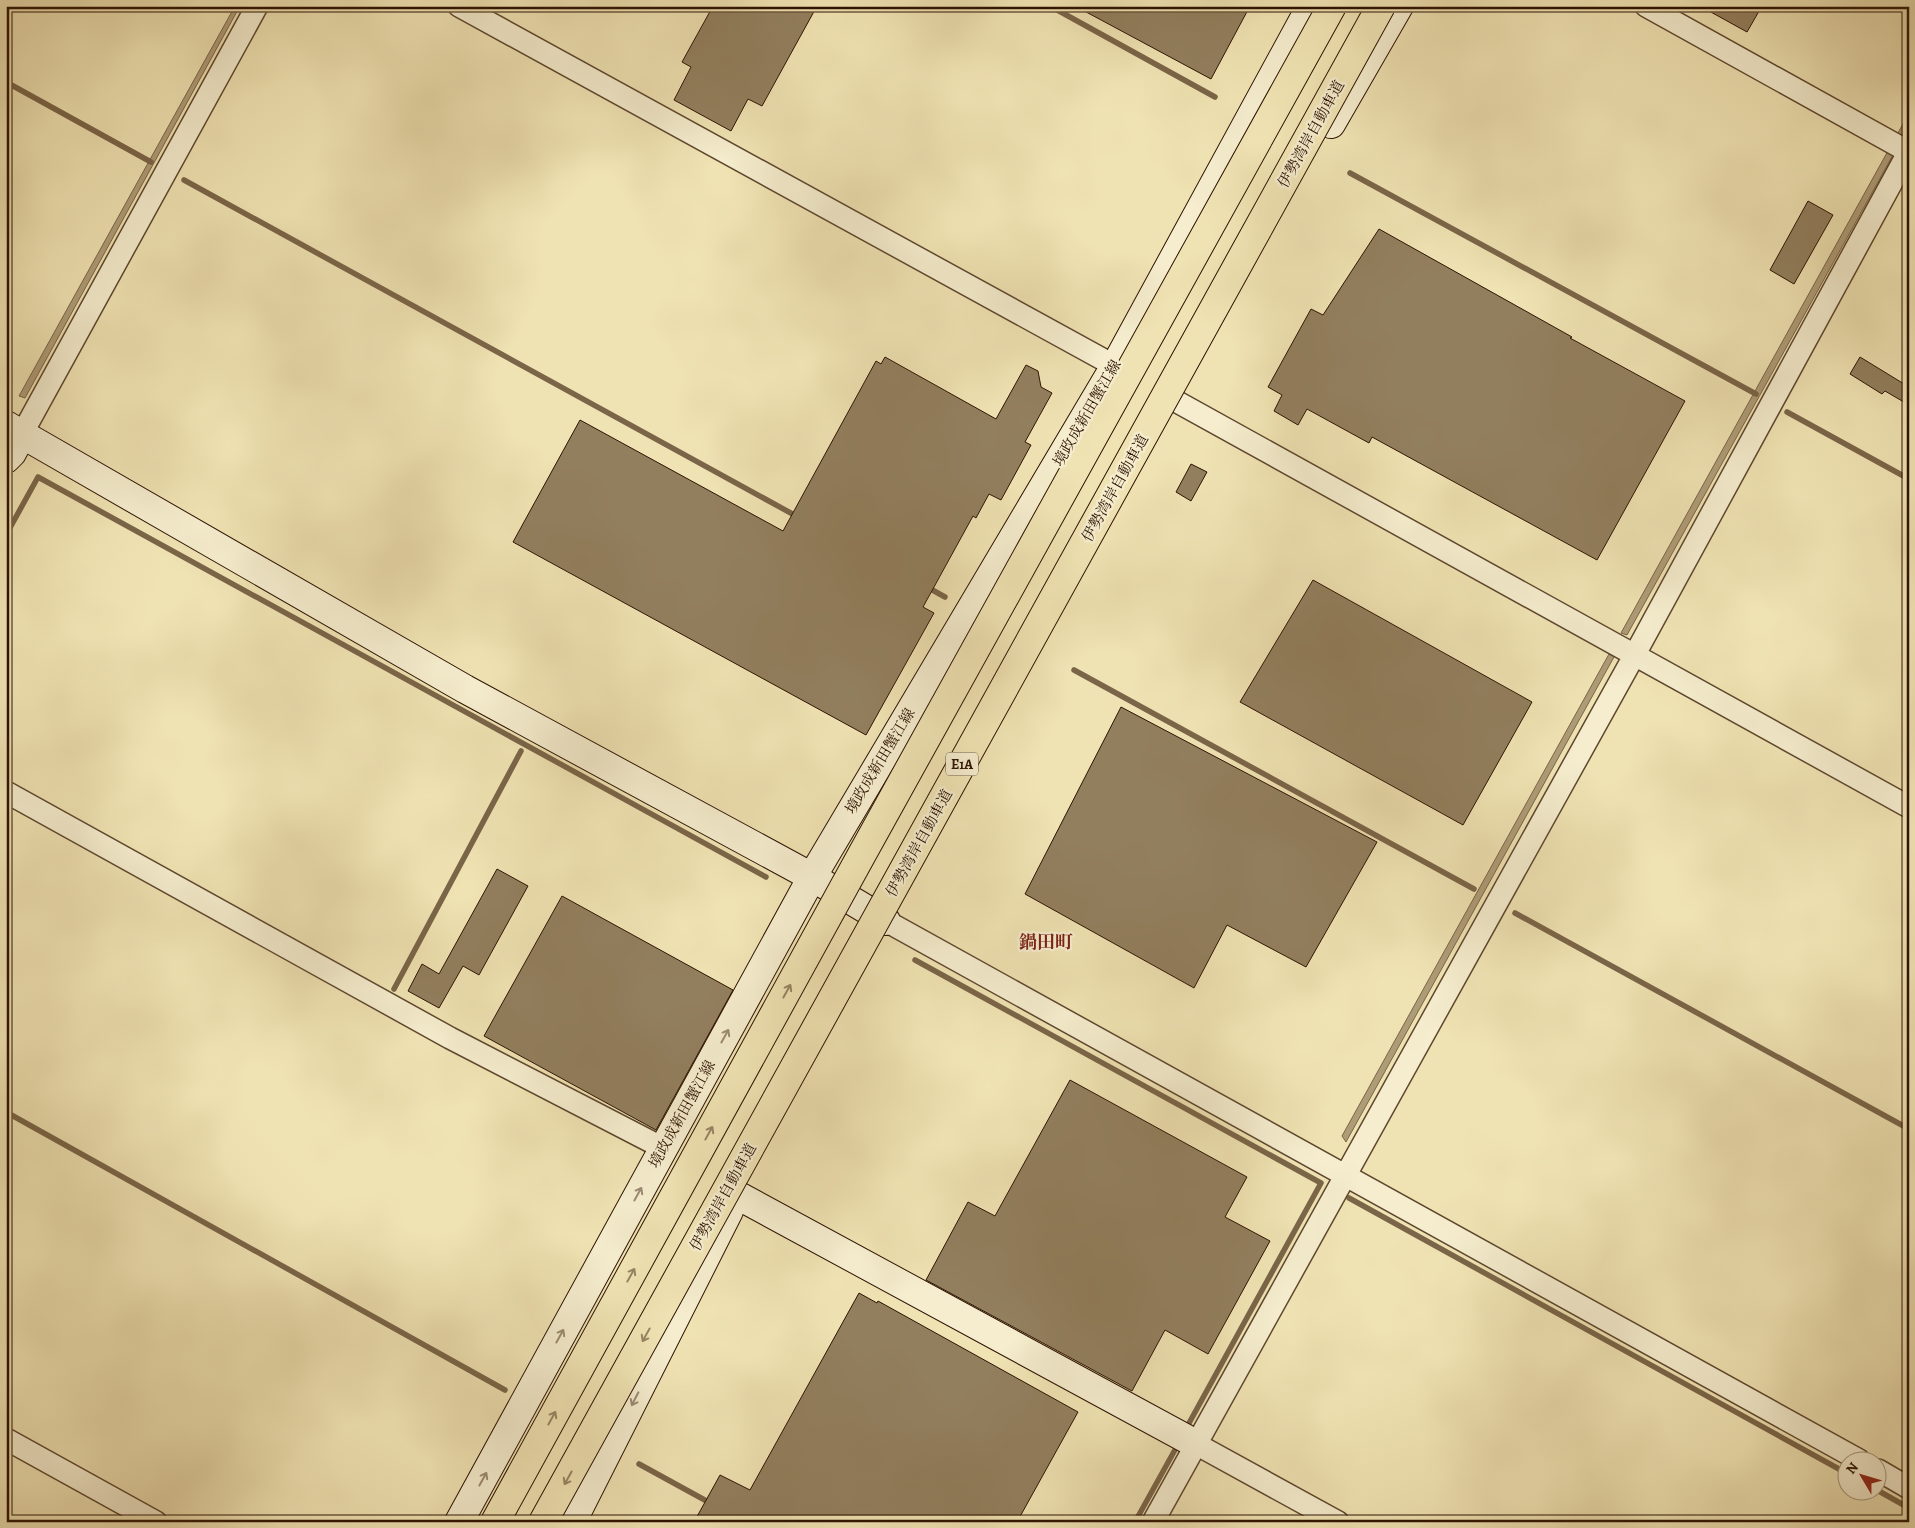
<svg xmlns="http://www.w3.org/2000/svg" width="1915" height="1528" font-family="Alegreya,'Noto Serif JP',serif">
<rect width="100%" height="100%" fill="#f0e3b3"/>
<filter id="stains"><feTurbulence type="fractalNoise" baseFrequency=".004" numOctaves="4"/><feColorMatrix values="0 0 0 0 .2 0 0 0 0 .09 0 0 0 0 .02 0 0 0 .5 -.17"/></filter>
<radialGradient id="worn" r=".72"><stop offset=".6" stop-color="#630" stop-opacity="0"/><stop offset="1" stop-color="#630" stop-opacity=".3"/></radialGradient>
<path fill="#ae9c77" stroke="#7a6548" d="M235,6H240L25,398L19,396Z
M1909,113V126L1627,635L1621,633Z
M1609,654L1614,657L1346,1142L1342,1136Z"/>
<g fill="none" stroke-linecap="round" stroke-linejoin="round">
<path stroke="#7a6548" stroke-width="5.5" d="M1050,6L1215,97
M6,82L151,162
M1350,173L1756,394
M184,180L798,517
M1787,412L1909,479
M6,535L38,477L766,877
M927,587L945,597
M1074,670L1474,889
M1515,913L1909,1129
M915,960L1321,1183L1188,1425
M394,989L521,751
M6,1112L505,1390
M1349,1198L1848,1474
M639,1464L712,1504
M1877,1490L1909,1508
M1135,1522L1176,1448"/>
</g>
<path fill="#927f5e" stroke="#2d1302" d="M713,6H817L762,106L748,99L731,131L674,100L691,67L682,62Z
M1075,6H1250L1211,79Z
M1700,6H1762L1747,32Z
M1808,201L1833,215L1794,284L1770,270Z
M1379,229L1572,337L1570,338L1685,401L1597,560L1372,437L1369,443L1307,409L1298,425L1274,411L1282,395L1268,387L1311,309L1323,315Z
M885,357L996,419L1026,365L1038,371L1041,387L1052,393L1025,442L1031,445L1001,500L989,494L976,518L973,516L923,607L934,613L866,735L513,542L580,420L783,531L876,361L881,364Z
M1860,357L1909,387V405L1885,391L1882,394L1850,374Z
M1191,464L1207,472L1191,501L1176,492Z
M1313,580L1532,702L1463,825L1240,702Z
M1121,707L1377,842L1306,967L1227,925L1194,988L1025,894Z
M497,869L528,886L479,975L463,966L439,1008L408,991L422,964L439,974Z
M562,896L733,990L656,1130L484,1036Z
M1070,1080L1247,1177L1225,1217L1270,1241L1208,1354L1165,1330L1132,1391L926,1280L968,1202L995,1216Z
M859,1293L877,1303L878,1301L1078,1412L1017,1522H694L720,1475L750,1490Z"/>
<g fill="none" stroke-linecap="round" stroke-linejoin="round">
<g stroke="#5e472e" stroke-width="24">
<path id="street" d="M459,6L1115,366
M1646,6L1909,152
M1172,399L1909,807
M22,434L257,6
M6,792L450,1038L663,1148
M886,921L1859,1460
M6,1439L156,1522
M1196,1444L1338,1522
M1878,1470L1909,1488
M1153,1522L1634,656L1909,151"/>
</g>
<g stroke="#2d1302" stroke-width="30">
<path id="secondary" d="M1331,124L1399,6
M6,425L465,689L812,877L886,921
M6,459L12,453L22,434
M737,1195L1196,1444
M459,1522L812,877L1115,366L1311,6
M572,1522L729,1211"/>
</g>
<use href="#street" stroke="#f5edce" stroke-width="21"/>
<use href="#secondary" stroke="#f5edce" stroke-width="28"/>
<g stroke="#2d1302" stroke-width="30" stroke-linecap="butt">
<path id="highway-bridge" d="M495,1522L861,856L1332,6
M543,1522L1381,6"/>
</g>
<use href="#highway-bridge" stroke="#f0e3b3" stroke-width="28"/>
</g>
<defs><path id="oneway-shaft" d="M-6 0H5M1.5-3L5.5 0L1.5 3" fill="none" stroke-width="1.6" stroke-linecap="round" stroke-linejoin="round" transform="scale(1.25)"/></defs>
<g stroke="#988563">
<use href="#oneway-shaft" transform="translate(787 991) rotate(-61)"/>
<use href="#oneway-shaft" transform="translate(709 1133) rotate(-61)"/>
<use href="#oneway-shaft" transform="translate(631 1275) rotate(-61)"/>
<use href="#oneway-shaft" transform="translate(646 1335) rotate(119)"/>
<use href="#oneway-shaft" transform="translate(552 1418) rotate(-61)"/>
<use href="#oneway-shaft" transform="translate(568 1478) rotate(119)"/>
</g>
<g stroke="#9b8b72">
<use href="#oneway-shaft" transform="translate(725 1036) rotate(-61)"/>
<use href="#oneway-shaft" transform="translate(638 1194) rotate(-61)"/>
<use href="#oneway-shaft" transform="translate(560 1336) rotate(-61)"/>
<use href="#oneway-shaft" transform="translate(635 1399) rotate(117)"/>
<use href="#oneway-shaft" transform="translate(483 1479) rotate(-61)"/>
</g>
<g text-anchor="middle" stroke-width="4.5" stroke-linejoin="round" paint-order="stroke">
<rect fill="#f5edce" stroke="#69543f" stroke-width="1" x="946" y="752.5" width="32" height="23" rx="4"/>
<g font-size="14" font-weight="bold" fill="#2d1302">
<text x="962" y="769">E1A</text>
</g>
<g font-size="15" fill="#2d1302" stroke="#f5edce">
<text transform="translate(1311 134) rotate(-61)" y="5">伊勢湾岸自動車道</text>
<text transform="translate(1087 413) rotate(-60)" y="5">境政成新田蟹江線</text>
<text transform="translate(1115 488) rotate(-61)" y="5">伊勢湾岸自動車道</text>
<text transform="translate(880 761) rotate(-59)" y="5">境政成新田蟹江線</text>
<text transform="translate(919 843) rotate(-61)" y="5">伊勢湾岸自動車道</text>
<text transform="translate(682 1114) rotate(-61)" y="5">境政成新田蟹江線</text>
<text transform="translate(723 1197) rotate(-61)" y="5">伊勢湾岸自動車道</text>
</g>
<g font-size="18" font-weight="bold" fill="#7a1f14" stroke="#f5edce">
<text x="1046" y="948">鍋田町</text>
</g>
</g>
<rect width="1915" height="1528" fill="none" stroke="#f0e3b3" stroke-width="25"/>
<rect x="8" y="8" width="1900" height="1513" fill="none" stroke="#2d1302" stroke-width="2.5"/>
<rect x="12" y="12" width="1890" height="1503" fill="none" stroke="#2d1302"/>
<g transform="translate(1862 1476) rotate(308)"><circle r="24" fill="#f5edce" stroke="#a5967c"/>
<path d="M0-4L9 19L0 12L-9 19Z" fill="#8f2418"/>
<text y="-8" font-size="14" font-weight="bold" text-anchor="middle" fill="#2d1302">N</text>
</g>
<rect width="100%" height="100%" filter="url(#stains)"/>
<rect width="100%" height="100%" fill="url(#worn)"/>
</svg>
